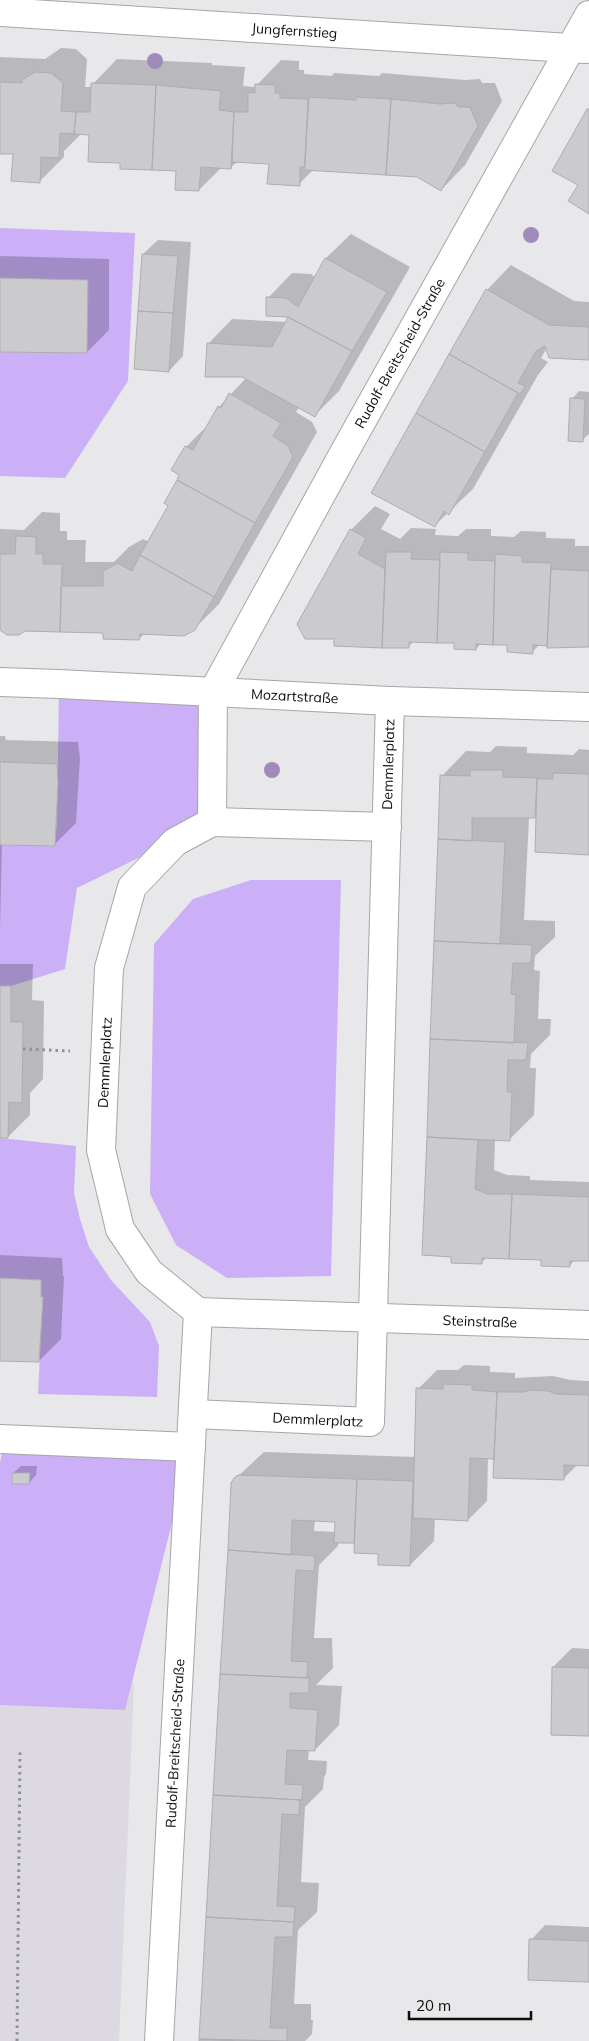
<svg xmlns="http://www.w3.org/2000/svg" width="589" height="2041" font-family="Mulish,sans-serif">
<rect width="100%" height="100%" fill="#e8e7e9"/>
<path fill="#dcd9e3" d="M0,1677L134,1683L119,2041H0Z"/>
<path fill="#cbb0f7" d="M0,228L135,233L128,381L65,478L0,476Z
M59,684L213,692L212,822L77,888L65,969L11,986H0V845L57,828Z
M251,880H341L331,1276L227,1278L176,1245L150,1194L154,944L193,899Z
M0,1138L76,1146L74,1193L80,1219L89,1247L111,1280L150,1322L159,1346L157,1397L38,1394L43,1298L41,1297V1280L0,1278Z
M5,1439L191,1447L125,1710L0,1705V1463Z"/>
<path fill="#0003" fill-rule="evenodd" d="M61,48L76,49L87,59L85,87H92L93,84L117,59L212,63V65L245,67L243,86L255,87L281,60L299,61V70H304V74L332,76L334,73L379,76L382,73L465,80L480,79L482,83H495L502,101L465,165L441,190L417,176L314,169L299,184L270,163L238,161L230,168H221L199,190L177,170L122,162L90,134L82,133L64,151V157L39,182L14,153L0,154V57L45,59Z
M351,234L410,267L339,391L314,416L299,407L296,412L312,422L317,432L219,604L194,629L145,633L139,639L105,632L0,629V529L24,530L42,512L60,513V531H67V540H86L85,562H114L129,547L143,539L149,542L169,505L181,475L186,447L210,423L219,407L246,378L208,344L232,319L287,322L290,316L268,298L292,273L311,274L316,278L326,258Z
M158,240L191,242L183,356L169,371L143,254Z
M0,256L109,259V330L87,352L0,350Z
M511,265L574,301L589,302V359L547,348L541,358L548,362L538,375L473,489L435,525L372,492L487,290Z
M579,391L589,392V434L582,440L572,399Z
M375,506L390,514L381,529L400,539L411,528L436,529L435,535L458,536L466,529H491V536L514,537L521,531L546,532V538L575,539V546H589V647L539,645L532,652L509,644L481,643L476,649L455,642L414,641L408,647L336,645L351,530Z
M0,736H5L6,740L78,742L80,759L76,823L54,845L2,844L0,930Z
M496,746L527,747V753L573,755L579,749L589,750V853L537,817H529L524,920L555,921V937L535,956L534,970L540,971L538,1019H551L550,1035L531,1054L530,1068H536L534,1115L510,1139H495L494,1170L507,1175L530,1176V1180L589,1182V1260H575L569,1266L542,1259L487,1257L481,1263L452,1256L428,1137L442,776L466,751L490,752Z
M0,964H33L32,1000L44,1001L43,1079L30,1093V1115L8,1137L0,1136Z
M0,1255L62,1258L63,1276H64L61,1339L39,1361L0,1360Z
M464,1365L490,1366V1372L515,1373V1378L553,1376L570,1380L589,1381V1465L578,1464L563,1479L495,1458H488L487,1501L468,1520L435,1518L434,1541L410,1565L355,1542H338V1546L319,1565L314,1638H332L333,1668L316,1685L342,1686L339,1725L315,1750H309L308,1760L327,1761L326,1774L324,1777L323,1789L305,1807L301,1882L319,1883L317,1912L298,1930L294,2004H311V2020H313L312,2034L305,2041H200L233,1483L235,1479L264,1452L416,1457L418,1389L437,1370H458ZM315,1520L336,1521V1532L314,1531Z
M21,1466H37L36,1475L29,1483L13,1473Z
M572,1648L589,1649V1735L553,1667Z
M545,1925L589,1927V1981L531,1940Z"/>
<path fill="#cbcacd" stroke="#aeadb0" d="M35,72L51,73L63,83L61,111L76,112L74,134L60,133L59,158L41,157L40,183L11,181L13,154H0V82L22,83V80Z
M91,83L156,85L152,170L120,169V163L88,162L89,135L74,134L76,112H90Z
M255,84L275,85V93H280V98L308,99L305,167H300V186L267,184L269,164L232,162L234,112H248V92L255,93Z
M156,85L221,91L219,110L234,112L231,169L201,167L199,191L175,190L176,171L152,170Z
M309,97L356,100V97L391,99L386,175L304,170Z
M391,99L440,104L455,103L458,107H470L478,126L441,191L417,177L386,175Z
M587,109H589V214L568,201L578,185L552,171Z
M142,254L178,256L173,313L138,311Z
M325,258L387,292L352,351L288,317L266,316V297L286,298L298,307Z
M0,278L88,280L87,353L0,352Z
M486,289L549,325L589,327V360L549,358L545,346L536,351L518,383L525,386L520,394L449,354Z
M138,311L173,313L169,372L134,369Z
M288,317L352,351L315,417L242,377H205L207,343L272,347Z
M449,354L518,393L485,452L416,413Z
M229,393L281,423L273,436L288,446L293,457L255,523L177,480L179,475L171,470L185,446L193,450L218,406L221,408Z
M570,398L585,399L583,442L568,441Z
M416,413L485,452L449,515L444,511L435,527L371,493Z
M177,480L255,523L214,597L140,555L168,506L164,503Z
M350,529L366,538L358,554L385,569L382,648L334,646V639H305L297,624Z
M16,536L36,537V554H43V564H62L60,632L25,631L19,635H7L0,630V554H15Z
M386,552H412L411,559L440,560L437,643L409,642V648H382Z
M440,552L468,553V560L495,561L493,645L476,644V650L454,649V643H437Z
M495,554L522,556V562L551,563L547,646L533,645V654L507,652V645H493Z
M140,555L214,597L195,630L184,636L140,634L139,640L103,639V633L60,632L61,586H103V571L118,563L132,571Z
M551,569L589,571V647L547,648Z
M0,762L57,764L58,782L55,846L0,845Z
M470,770H503V777L537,778L535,818H472V841L438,839L440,775L470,776Z
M553,773L589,774V855L535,852L537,779H553Z
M438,839L505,842L500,944L434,941Z
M434,941L532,945L531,963H513L511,994L516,995L514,1043L430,1039Z
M0,986H11V1022H23L22,1103L9,1102L8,1138H0Z
M430,1039L528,1043L526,1060H508L507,1092H512L510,1141L427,1137Z
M427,1137L478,1140L475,1189L487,1194H512L509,1259L482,1258V1264L451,1263V1257L422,1255Z
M512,1194L589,1197V1261H570V1267L541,1266V1260L509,1259Z
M0,1278L41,1280V1297H43L39,1362L0,1361Z
M443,1384L472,1385V1390L497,1392L494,1459L470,1458L468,1521L413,1518L416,1388L443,1389Z
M532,1390L549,1391L555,1394L589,1395V1466L564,1465V1480L493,1478L497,1392H523Z
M12,1473H30L29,1484H12Z
M238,1475L357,1479L354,1543H334L335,1522L292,1520L291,1555L228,1550L231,1483L234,1478Z
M357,1479L413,1481L410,1566L378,1565V1554L354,1553Z
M228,1550L315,1556L314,1571L296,1570L291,1661L308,1662L307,1678L220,1674Z
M552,1667L589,1668V1736L551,1735Z
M220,1674L309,1678V1693H290V1708L318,1710L315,1751L287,1750L285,1784L303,1785L302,1800L213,1795Z
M213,1795L300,1800L299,1815L282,1814L277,1906L295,1907L294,1922L206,1917Z
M206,1917L294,1922L293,1937H275L270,2028H287V2041L199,2039Z
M529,1939L589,1941V1982L528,1980Z
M199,2039L235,2041H199Z"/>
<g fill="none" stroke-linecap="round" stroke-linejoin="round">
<g stroke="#a6a5a8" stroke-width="30">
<g id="minor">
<path id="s1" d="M0,12L585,49"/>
<path id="s2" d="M0,682L59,684L390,701L589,707"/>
<path d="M212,822L387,827"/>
<path id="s3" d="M198,1312L589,1325"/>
<path id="s4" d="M193,1414L370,1422L390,701"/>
<path d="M0,1439L191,1447"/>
<path id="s5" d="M159,2041L198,1312L149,1272L120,1229L101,1150L109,968L132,887L175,842L212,822L213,692L345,451L589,15"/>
</g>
</g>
<path stroke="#919092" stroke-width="3" stroke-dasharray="2.5 4" stroke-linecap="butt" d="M23,1049L70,1051
M17,2041L20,1752"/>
<use href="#minor" stroke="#fff" stroke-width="28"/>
</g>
<g fill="#a08aba">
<circle cx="155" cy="61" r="8"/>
<circle cx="531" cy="235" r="8"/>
<circle cx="272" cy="770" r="8"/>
</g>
<g text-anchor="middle" stroke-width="4.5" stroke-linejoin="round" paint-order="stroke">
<g font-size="14" fill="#0e0e0f" stroke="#e8e7e9">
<text dy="5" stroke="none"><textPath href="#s1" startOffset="295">Jungfernstieg</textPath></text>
<text dy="5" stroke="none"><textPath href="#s5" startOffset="1814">Rudolf-Breitscheid-Straße</textPath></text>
<text dy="5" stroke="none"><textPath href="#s2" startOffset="295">Mozartstraße</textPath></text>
<text dy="5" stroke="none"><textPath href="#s4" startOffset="835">Demmlerplatz</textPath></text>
<text dy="5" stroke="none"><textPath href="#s5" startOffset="1014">Demmlerplatz</textPath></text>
<text dy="5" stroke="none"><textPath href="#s3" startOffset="282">Steinstraße</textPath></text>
<text dy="5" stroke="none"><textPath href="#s4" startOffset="125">Demmlerplatz</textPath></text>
<text dy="5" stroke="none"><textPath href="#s5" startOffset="298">Rudolf-Breitscheid-Straße</textPath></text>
</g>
</g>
<path d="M409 2011v8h122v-8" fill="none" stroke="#0e0e0f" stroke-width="2.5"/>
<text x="416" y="2011" font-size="15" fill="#0e0e0f" stroke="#e8e7e9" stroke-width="4" paint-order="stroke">20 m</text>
</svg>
